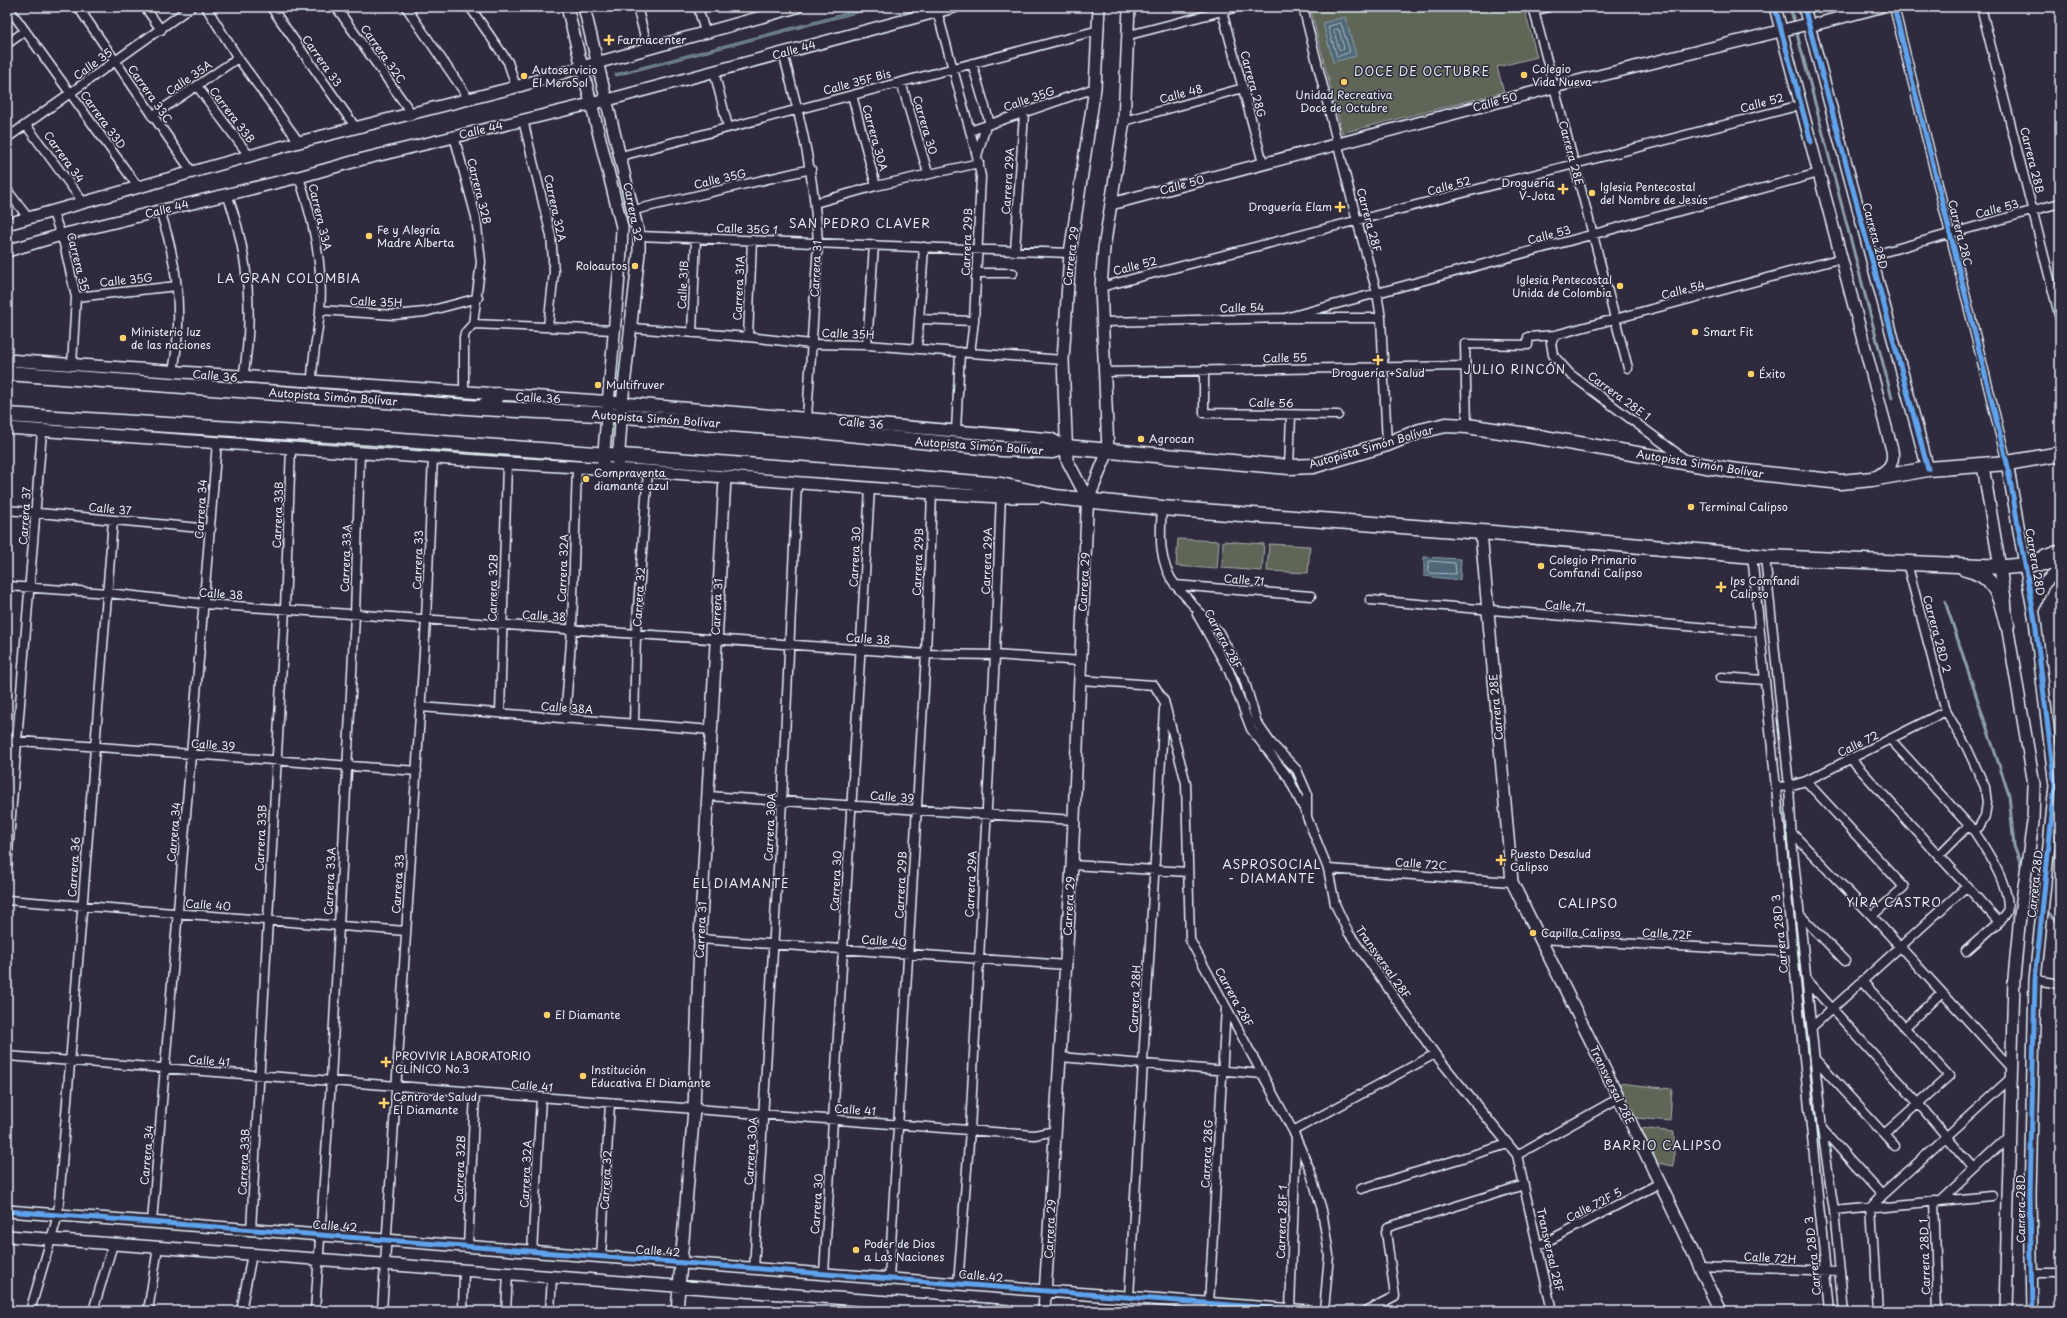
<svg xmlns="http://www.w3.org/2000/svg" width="2067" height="1318" font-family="'Playpen Sans',sans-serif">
<rect width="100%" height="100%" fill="#2f2a3d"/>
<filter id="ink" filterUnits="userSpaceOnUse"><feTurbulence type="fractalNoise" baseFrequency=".025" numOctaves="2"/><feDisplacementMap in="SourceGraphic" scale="8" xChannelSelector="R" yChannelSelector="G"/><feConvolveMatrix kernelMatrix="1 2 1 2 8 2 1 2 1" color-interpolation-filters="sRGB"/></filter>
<g filter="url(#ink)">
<path fill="#5f6659" stroke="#a4aca8" d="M1310,7H1524L1537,57L1497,67L1504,92L1342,133Z
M1178,539L1219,541L1217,569L1176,566Z
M1223,541L1264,544L1262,571L1222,568Z
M1269,544L1310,546L1308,573L1267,571Z
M1619,1083L1672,1089L1670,1121L1636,1118Z
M1641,1128L1674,1132V1166L1657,1163Z"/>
<path fill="#506879" stroke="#8d9fac" d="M870,7H879L616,76L615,74Z
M1345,17L1356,56L1333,62L1323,23Z
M1424,557L1461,559L1460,580L1424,576Z"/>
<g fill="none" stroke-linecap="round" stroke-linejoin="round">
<path stroke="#abbac5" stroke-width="1" d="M1341,23L1350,52L1337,57L1328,27Z
M1336,29L1339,30L1344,48L1343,50L1339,49L1334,31Z
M1430,561L1455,563L1456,574L1429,573L1428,563Z"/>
<path stroke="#8d9fac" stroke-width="3" d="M1790,7L1795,25
M1796,30L1892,398
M1945,601L2009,795L2014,846L2022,868
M2029,884L2032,894L2040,903
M2045,909L2060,925"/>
<g stroke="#e8f1f8" stroke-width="11">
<path id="street" d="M8,7L138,187
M78,7L192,172
M145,7L161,30
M206,7L238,58L299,142
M271,7L356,128
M336,7L412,114
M406,7L469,99
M470,7L508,62L516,87
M637,7L648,48
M698,7L705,32
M1303,7L1357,221L1377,293L1381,318L1387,444
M1533,7L1628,368
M1894,7L2007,463
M1981,7L2060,319
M937,11L977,156L981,177L974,321L970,353
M1222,11L1263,163
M1534,11L1549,7
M1129,35L1238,7
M7,44L25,31
M783,53C800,116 815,178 818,243L807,418
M972,63L990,124
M714,71L728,127
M901,82L928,173
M197,86L250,157
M852,95L876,186
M152,116L238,58
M523,120L551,236L554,272L548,327
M1124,121L1243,88
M26,125L83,202
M970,131L1095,88
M454,136L476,217L481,262L473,324L465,333L464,337V393
M7,138L191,7
M621,156L1099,30
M977,156L986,126
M299,177C313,219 324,266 320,311C318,334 312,358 312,381
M7,190L29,219
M227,194C249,253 254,317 243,378
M815,203L876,186L979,163
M634,210L811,169
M160,211C178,263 183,318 173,372
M53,213L64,244L76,297L72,365
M639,236L1070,253
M1015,251L1024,113
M1870,256L2060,203
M976,273H1013
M1101,287L1801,105
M76,297L177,286
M320,310L394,315L425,312L478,298
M1285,318L1819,173
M919,319L974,321
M1103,322L1285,318H1381
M473,324L614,330
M632,328L748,337L811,344L867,345L1063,360
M692,333L696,238
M1555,335L1551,343L1553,355L1570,374L1686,460
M748,337L752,240
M867,345L874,245
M917,349L924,247
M1204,370V413L1338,415
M1105,372L1465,366
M1467,426L1465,344L1528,345V337L1555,335L1842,258
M956,431L960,352
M1289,467L1291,415
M1162,508C1160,535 1158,563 1176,586C1181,592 1187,597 1192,604
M7,510L211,529
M1752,555L1830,1311
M1765,557L1789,786L1792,841L1822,1129L1834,1211L1844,1311
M1175,585L1311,596
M7,586L108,593L205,604L926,654L995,655L1081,661
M1370,600L1759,632
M1189,601L1218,631L1232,656L1244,679L1257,723L1271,743L1297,770L1307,793V817L1328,869L1335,904L1348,932L1435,1054L1517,1155L1552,1311
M1197,614L1229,671L1251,729L1288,777L1306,813
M1721,677L1764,680
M1080,680L1154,685L1164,701L1186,783L1190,940L1293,1131L1310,1170L1322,1210L1329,1255L1324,1311
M421,707L712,730
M500,713L507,463
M565,719L572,629L577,466
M634,724L636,634L648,471
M7,740L417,771
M1891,740L1974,831
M1851,759L1999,922C2002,919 2006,916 2007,913C2013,890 1986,849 1974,831L1979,827L1985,816L1987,803L1985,787L1967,748L1946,711L1907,563
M1806,781L1904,887L1872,916
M1776,787L1789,786L1806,781L1946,711
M708,796L1074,820
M1791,832L1872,916L2012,1069
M1939,855L1969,825
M7,865L42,431
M1072,865L1188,872
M1328,869L1512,882
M7,900L406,931
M1801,916L1845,961
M700,939L1066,965
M1540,939L1793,952
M1966,951L1999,922
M2035,980L2060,984
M1807,981L1918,1103L1974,1169
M1862,981L1949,1076L1884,1134
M1812,1027L1967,886
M1905,1027L1941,993
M7,1056L1034,1135L1056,1131
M1060,1057L1263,1074
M1815,1059L1895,1146
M1822,1129L1882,1195
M1293,1131L1435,1054
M1517,1155L1619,1098
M1361,1189L1508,1144
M1934,1201L1938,1311
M1940,1201L2010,1136
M1834,1211L1992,1196
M152,1222L217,443
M251,1230L285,609L291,447
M1538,1246L1660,1183
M468,1247L475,1092
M532,1252L541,1098
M601,1257L610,1103
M1699,1266L1840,1271
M754,1269L782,801L797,483
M2031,1273H2060
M824,1274L870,488
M889,1279L926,654L932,493
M958,1284L970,1130L995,655L1001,492
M1129,1297L1164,709
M1209,1304L1226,1007
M1290,1310L1296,1138
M30,1311L58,1215L113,520
M93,1311L113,1244
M148,1311L158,1247
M241,1311L252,1254
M315,1311L331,1081L355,615L360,452
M382,1311L426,620L433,457
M463,1311L464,1270
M506,1311L508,1273
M550,1311L552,1277
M1366,1311L1395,1296L1386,1232L1388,1227L1524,1185
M1877,1311L1871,1207L1882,1195L2012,1077"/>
</g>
<g stroke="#e8f1f8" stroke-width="14">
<path id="secondary" d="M567,7L622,227L621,252L603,463
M584,7L639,236V253L623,395L618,464
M1775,7L1892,450C1895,465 1887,470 1876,477
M1804,7L1928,469
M1111,204L1554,87L1804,25L1809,26L1880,7
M7,224L299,142L516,87L582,67L797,7
M7,251L61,235L299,177L363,159L615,98L954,7
M7,360L599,401L1051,439L1066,447
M7,428L507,463L648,471L932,493L1000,497H1038
M2007,463L2035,621L2055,786L2035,980L2030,1196L2032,1311
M1983,466L2005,598L2007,625L2034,784L2033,822L2020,915L2014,978L2005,1311
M1088,500L1067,460L1063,360L1070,253L1095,88L1099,7
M1481,532L1512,882L1619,1098L1721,1311
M2030,565L2060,564
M2035,607C2039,589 2044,580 2060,571
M7,1211L1308,1311
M7,1236L1009,1311
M677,1311L694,1109L700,939L725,478
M1044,1311L1072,865L1087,512L1088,500L1108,451L1101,287L1104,248L1124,121L1129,7"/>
</g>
<g stroke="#e8f1f8" stroke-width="17">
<path id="highway" d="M7,373L481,408L598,414L807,430L1002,449L1052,451L1066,447L1289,467L1313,466L1387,444L1420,431L1446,425L1467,426L1527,435L1730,470L1841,482L1872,479L1928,469L2007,463L2060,454
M481,408L498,395
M7,415L360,437L870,474L1001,485L1055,497L1162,508L1481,532L1765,557L2005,567L2026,565L2060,552
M1965,569C1996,575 2001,599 2007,625"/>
</g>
<use href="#street" stroke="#2f2a3d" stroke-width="8"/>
<use href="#secondary" stroke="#2f2a3d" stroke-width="11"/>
<use href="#highway" stroke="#2f2a3d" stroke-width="14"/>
<g stroke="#2f2a3d" stroke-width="8">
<path id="cycleway" d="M1775,7L1811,142
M1804,7L1928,469
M1894,7L2007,463L2035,621L2055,786L2035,980L2030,1196L2032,1311
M7,1211L1308,1311"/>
</g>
<use href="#cycleway" stroke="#60a3ed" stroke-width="5"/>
</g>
</g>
<g fill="#ffd166" stroke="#2f2a3d" stroke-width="1.5">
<path d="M607 34h4v4h4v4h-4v4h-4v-4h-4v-4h4z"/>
<circle cx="1524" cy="75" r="4"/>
<circle cx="524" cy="76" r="4"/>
<circle cx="1344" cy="82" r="4"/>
<path d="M1561 183h4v4h4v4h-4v4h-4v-4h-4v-4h4z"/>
<circle cx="1592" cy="193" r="4"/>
<path d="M1338 201h4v4h4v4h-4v4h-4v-4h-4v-4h4z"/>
<circle cx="369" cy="236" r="4"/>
<circle cx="635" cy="266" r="4"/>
<circle cx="1620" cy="286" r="4"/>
<circle cx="1695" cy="332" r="4"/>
<circle cx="123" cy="338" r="4"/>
<path d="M1376 354h4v4h4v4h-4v4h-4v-4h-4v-4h4z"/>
<circle cx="1751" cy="374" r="4"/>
<circle cx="598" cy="385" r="4"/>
<circle cx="1141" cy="439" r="4"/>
<circle cx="586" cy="479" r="4"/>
<circle cx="1691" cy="507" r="4"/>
<circle cx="1541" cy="566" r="4"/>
<path d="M1719 581h4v4h4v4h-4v4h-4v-4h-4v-4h4z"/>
<path d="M1499 854h4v4h4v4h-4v4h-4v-4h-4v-4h4z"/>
<circle cx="1533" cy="933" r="4"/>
<circle cx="547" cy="1015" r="4"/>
<path d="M384 1056h4v4h4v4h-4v4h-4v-4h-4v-4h4z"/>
<circle cx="583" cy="1076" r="4"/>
<path d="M382 1097h4v4h4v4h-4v4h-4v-4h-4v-4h4z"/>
<circle cx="856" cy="1250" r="4"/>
</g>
<g text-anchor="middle" stroke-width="3" stroke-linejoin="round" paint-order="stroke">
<g font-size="11" fill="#e8f1f8" stroke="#2f2a3d" text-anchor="start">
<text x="617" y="44">Farmacenter</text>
<text x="1532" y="73">Colegio<tspan x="1532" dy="13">Vida Nueva</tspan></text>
<text x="532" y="74">Autoservicio<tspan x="532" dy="13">El MeroSol</tspan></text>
<text x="1344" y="99" text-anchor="middle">Unidad Recreativa<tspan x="1344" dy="13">Doce de Octubre</tspan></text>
<text x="1555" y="187" text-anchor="end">Droguería<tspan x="1555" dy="13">V-Jota</tspan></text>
<text x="1600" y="191">Iglesia Pentecostal<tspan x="1600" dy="13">del Nombre de Jesús</tspan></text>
<text x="1332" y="211" text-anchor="end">Droguería Elam</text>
<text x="377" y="234">Fe y Alegría<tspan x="377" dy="13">Madre Alberta</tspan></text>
<text x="627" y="270" text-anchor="end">Roloautos</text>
<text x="1612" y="284" text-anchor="end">Iglesia Pentecostal<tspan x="1612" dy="13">Unida de Colombia</tspan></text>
<text x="131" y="336">Ministerio luz<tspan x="131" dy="13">de las naciones</tspan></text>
<text x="1703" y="336">Smart Fit</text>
<text x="1378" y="377" text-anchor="middle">Droguería +Salud</text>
<text x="1759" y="378">Éxito</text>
<text x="606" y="389">Multifruver</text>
<text x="1149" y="443">Agrocan</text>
<text x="594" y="477">Compraventa<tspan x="594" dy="13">diamante azul</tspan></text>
<text x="1699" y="511">Terminal Calipso</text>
<text x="1549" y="564">Colegio Primario<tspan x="1549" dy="13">Comfandi Calipso</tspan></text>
<text x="1730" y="585">Ips Comfandi<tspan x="1730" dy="13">Calipso</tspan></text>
<text x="1510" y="858">Puesto Desalud<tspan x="1510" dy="13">Calipso</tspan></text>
<text x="1541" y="937">Capilla Calipso</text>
<text x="555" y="1019">El Diamante</text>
<text x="395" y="1060">PROVIVIR LABORATORIO<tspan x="395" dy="13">CLÍNICO No.3</tspan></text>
<text x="591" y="1074">Institución<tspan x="591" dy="13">Educativa El Diamante</tspan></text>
<text x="393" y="1101">Centro de Salud<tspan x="393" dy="13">El Diamante</tspan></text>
<text x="864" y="1248">Poder de Dios<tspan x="864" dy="13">a Las Naciones</tspan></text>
</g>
<g font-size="11" fill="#e8f1f8" stroke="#2f2a3d">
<text transform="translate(794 50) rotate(-15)" y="4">Calle 44</text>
<text transform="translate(383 54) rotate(55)" y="4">Carrera 32C</text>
<text transform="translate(322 61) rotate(55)" y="4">Carrera 33</text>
<text transform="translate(93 64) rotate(-36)" y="4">Calle 35</text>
<text transform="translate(189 78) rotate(-34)" y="4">Calle 35A</text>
<text transform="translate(857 82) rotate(-15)" y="4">Calle 35F Bis</text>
<text transform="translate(1253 84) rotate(75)" y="4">Carrera 28G</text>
<text transform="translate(150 94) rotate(55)" y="4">Carrera 33C</text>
<text transform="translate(1181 94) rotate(-15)" y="4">Calle 48</text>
<text transform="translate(1029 99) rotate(-19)" y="4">Calle 35G</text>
<text transform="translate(1495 102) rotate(-15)" y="4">Calle 50</text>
<text transform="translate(1762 103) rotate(-15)" y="4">Calle 52</text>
<text transform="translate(232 115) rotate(53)" y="4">Carrera 33B</text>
<text transform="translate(103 120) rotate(54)" y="4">Carrera 33D</text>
<text transform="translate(925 125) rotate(74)" y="4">Carrera 30</text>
<text transform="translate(481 130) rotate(-13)" y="4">Calle 44</text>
<text transform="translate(875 138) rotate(75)" y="4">Carrera 30A</text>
<text transform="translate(1571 153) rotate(75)" y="4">Carrera 28E</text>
<text transform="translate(64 157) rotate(54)" y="4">Carrera 34</text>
<text transform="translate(2032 160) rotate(76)" y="4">Carrera 28B</text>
<text transform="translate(720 179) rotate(-13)" y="4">Calle 35G</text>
<text transform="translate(1008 181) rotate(-86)" y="4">Carrera 29A</text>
<text transform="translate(1182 185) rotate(-15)" y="4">Calle 50</text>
<text transform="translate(1449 186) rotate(-15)" y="4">Calle 52</text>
<text transform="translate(479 191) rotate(76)" y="4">Carrera 32B</text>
<text transform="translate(555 208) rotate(78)" y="4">Carrera 32A</text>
<text transform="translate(167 209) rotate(-14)" y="4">Calle 44</text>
<text transform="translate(1997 209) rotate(-15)" y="4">Calle 53</text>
<text transform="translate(633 212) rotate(79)" y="4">Carrera 32</text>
<text transform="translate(320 217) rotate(77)" y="4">Carrera 33A</text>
<text transform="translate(1369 220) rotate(75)" y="4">Carrera 28F</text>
<text transform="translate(747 229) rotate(2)" y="4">Calle 35G 1</text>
<text transform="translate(1960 233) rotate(76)" y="4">Carrera 28C</text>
<text transform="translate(1549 235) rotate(-15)" y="4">Calle 53</text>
<text transform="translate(1875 236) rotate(75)" y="4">Carrera 28D</text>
<text transform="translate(967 242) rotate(-88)" y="4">Carrera 29B</text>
<text transform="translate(1071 256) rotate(-83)" y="4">Carrera 29</text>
<text transform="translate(78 262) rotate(76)" y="4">Carrera 35</text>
<text transform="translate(1135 266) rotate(-14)" y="4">Calle 52</text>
<text transform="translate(816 269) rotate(-87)" y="4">Carrera 31</text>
<text transform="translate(126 280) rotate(-6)" y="4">Calle 35G</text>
<text transform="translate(683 285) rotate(-87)" y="4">Calle 31B</text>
<text transform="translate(739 288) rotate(-87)" y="4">Carrera 31A</text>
<text transform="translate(1683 290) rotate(-15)" y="4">Calle 54</text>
<text transform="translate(376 302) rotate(2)" y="4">Calle 35H</text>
<text transform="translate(1242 308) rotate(-1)" y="4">Calle 54</text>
<text transform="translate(848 334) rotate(2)" y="4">Calle 35H</text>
<text transform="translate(1285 358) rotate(-1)" y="4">Calle 55</text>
<text transform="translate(215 376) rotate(5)" y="4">Calle 36</text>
<text transform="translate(1619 396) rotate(36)" y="4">Carrera 28E 1</text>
<text transform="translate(333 397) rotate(4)" y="4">Autopista Simón Bolívar</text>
<text transform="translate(538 398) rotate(3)" y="4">Calle 36</text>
<text transform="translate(1271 403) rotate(1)" y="4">Calle 56</text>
<text transform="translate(656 419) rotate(4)" y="4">Autopista Simón Bolívar</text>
<text transform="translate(861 423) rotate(5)" y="4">Calle 36</text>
<text transform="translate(979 446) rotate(4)" y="4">Autopista Simón Bolívar</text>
<text transform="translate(1371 447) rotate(-16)" y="4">Autopista Simón Bolívar</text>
<text transform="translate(1700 464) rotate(9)" y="4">Autopista Simón Bolívar</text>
<text transform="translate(110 509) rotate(5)" y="4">Calle 37</text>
<text transform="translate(201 509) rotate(-86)" y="4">Carrera 34</text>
<text transform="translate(278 515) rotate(-88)" y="4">Carrera 33B</text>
<text transform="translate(25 516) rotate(-86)" y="4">Carrera 37</text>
<text transform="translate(855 557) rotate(-87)" y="4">Carrera 30</text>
<text transform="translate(346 558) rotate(-88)" y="4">Carrera 33A</text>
<text transform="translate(418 560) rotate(-88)" y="4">Carrera 33</text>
<text transform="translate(987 561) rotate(-88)" y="4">Carrera 29A</text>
<text transform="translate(918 562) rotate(-88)" y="4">Carrera 29B</text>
<text transform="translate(2035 562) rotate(80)" y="4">Carrera 28D</text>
<text transform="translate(563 568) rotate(-88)" y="4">Carrera 32A</text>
<text transform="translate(1244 580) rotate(5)" y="4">Calle 71</text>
<text transform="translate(1084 582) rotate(-87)" y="4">Carrera 29</text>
<text transform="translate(493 588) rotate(-89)" y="4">Carrera 32B</text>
<text transform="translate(221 594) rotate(4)" y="4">Calle 38</text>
<text transform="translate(639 597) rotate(-86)" y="4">Carrera 32</text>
<text transform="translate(1565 606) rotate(4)" y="4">Calle 71</text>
<text transform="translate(717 607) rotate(-87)" y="4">Carrera 31</text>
<text transform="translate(544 616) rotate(3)" y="4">Calle 38</text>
<text transform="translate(1937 634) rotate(75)" y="4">Carrera 28D 2</text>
<text transform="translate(868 639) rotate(4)" y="4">Calle 38</text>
<text transform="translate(1223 639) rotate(62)" y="4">Carrera 28F</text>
<text transform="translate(1496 707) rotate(-95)" y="4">Carrera 28E</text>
<text transform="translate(567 708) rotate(4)" y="4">Calle 38A</text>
<text transform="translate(1858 744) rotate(-26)" y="4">Calle 72</text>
<text transform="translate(213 745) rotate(4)" y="4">Calle 39</text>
<text transform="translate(892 797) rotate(4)" y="4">Calle 39</text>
<text transform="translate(770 827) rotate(-87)" y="4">Carrera 30A</text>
<text transform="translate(174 832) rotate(-85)" y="4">Carrera 34</text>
<text transform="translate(261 838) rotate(-87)" y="4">Carrera 33B</text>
<text transform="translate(1421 864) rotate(4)" y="4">Calle 72C</text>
<text transform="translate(74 867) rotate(-86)" y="4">Carrera 36</text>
<text transform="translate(330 881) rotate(-87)" y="4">Carrera 33A</text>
<text transform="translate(836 881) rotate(-87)" y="4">Carrera 30</text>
<text transform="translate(398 884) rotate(-86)" y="4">Carrera 33</text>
<text transform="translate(971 884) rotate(-87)" y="4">Carrera 29A</text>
<text transform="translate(2035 884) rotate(-84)" y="4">Carrera 28D</text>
<text transform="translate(901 885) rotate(-87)" y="4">Carrera 29B</text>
<text transform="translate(208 905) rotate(4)" y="4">Calle 40</text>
<text transform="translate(1069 906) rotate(-87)" y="4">Carrera 29</text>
<text transform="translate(701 930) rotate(-87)" y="4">Carrera 31</text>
<text transform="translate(1667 934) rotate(3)" y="4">Calle 72F</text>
<text transform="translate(1780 934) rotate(-96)" y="4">Carrera 28D 3</text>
<text transform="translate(884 941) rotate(4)" y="4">Calle 40</text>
<text transform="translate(1383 962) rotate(55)" y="4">Transversal 28F</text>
<text transform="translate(1234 997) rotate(61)" y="4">Carrera 28F</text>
<text transform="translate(1135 999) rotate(-87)" y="4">Carrera 28H</text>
<text transform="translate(209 1061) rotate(4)" y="4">Calle 41</text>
<text transform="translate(1612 1085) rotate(64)" y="4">Transversal 28E</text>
<text transform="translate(532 1086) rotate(5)" y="4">Calle 41</text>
<text transform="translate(855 1110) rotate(4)" y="4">Calle 41</text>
<text transform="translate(751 1151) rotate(-86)" y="4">Carrera 30A</text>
<text transform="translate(1207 1154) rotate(-87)" y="4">Carrera 28G</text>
<text transform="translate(147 1155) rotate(-85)" y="4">Carrera 34</text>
<text transform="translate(244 1162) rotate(-87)" y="4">Carrera 33B</text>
<text transform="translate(460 1169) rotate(-88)" y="4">Carrera 32B</text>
<text transform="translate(526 1174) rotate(-87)" y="4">Carrera 32A</text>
<text transform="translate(606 1180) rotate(-87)" y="4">Carrera 32</text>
<text transform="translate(817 1204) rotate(-86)" y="4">Carrera 30</text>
<text transform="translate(1594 1205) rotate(-27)" y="4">Calle 72F 5</text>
<text transform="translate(2021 1209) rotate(-90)" y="4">Carrera 28D</text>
<text transform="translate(1282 1222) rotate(-88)" y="4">Carrera 28F 1</text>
<text transform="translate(335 1226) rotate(4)" y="4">Calle 42</text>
<text transform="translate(1050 1229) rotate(-87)" y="4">Carrera 29</text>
<text transform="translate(1550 1250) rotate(77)" y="4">Transversal 28F</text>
<text transform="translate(658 1251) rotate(4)" y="4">Calle 42</text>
<text transform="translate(1813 1256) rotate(-96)" y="4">Carrera 28D 3</text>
<text transform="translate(1925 1257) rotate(-92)" y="4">Carrera 28D 1</text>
<text transform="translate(1770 1258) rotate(3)" y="4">Calle 72H</text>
<text transform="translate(981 1276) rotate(5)" y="4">Calle 42</text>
</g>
<g font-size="12" letter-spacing="1" fill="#e8f1f8" stroke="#2f2a3d">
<text x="1422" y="76">DOCE DE OCTUBRE</text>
<text x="860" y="228">SAN PEDRO CLAVER</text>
<text x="289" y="283">LA GRAN COLOMBIA</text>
<text x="1515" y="374">JULIO RINCÓN</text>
<text x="1272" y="869">ASPROSOCIAL<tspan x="1272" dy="14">- DIAMANTE</tspan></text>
<text x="741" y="888">EL DIAMANTE</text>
<text x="1894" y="907">YIRA CASTRO</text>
<text x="1588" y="908">CALIPSO</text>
<text x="1663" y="1150">BARRIO CALIPSO</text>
</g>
</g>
<rect width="2067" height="1318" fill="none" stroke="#2f2a3d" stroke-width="24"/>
<rect x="12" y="12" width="2043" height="1294" fill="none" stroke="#e8f1f8" stroke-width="1.5" filter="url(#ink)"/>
</svg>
